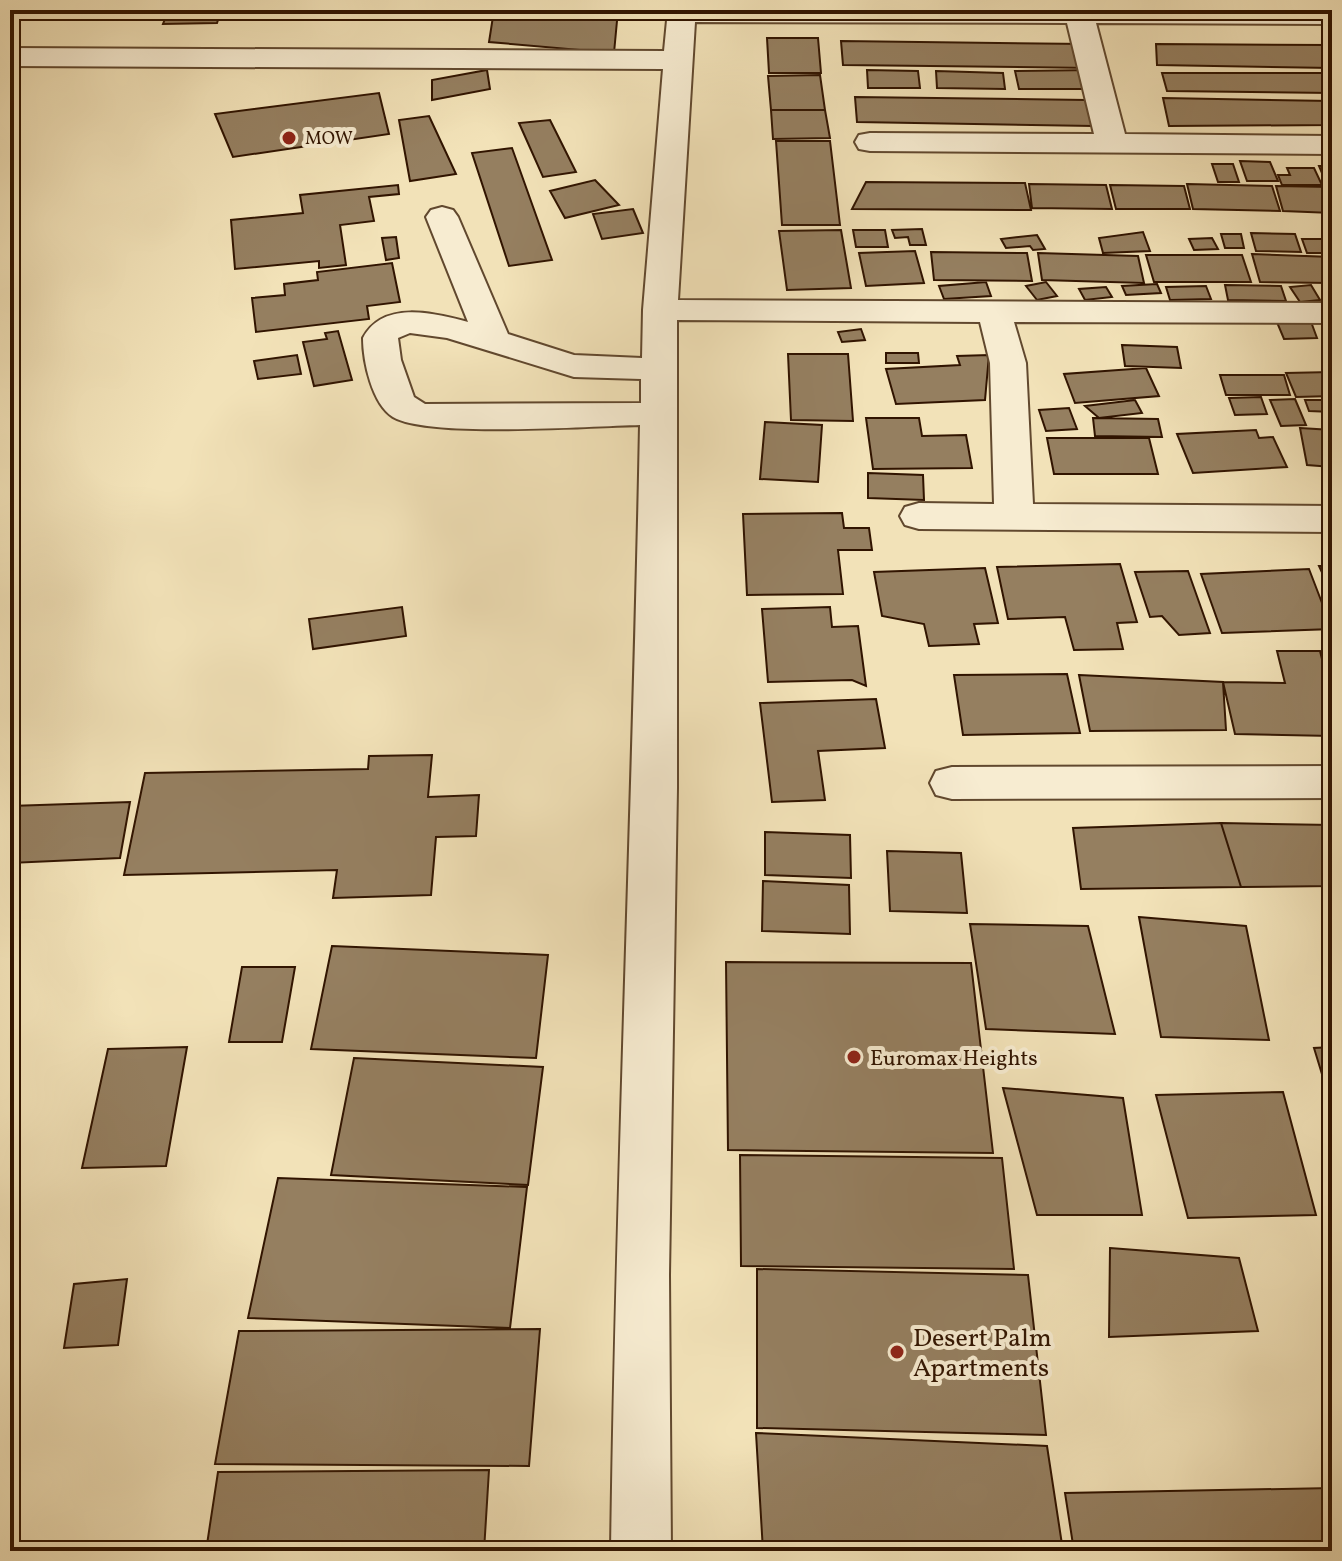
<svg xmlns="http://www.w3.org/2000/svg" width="1342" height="1561" font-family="Vollkorn,serif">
<rect width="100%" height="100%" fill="#f2e2b8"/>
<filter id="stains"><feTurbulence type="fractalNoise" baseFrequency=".0025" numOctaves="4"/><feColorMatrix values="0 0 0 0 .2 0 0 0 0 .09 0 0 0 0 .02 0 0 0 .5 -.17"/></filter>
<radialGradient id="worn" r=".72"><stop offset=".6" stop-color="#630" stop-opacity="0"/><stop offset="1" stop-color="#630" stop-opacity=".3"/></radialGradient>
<path fill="#957f60" stroke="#311400" stroke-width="2" d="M494,10H618L614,53L489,42Z
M167,14H220L217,23L163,24Z
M767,38H818L821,73H769Z
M841,41L1086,44L1092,68L843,65Z
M1156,44L1332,45V68L1157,65Z
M487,70L490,89L432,100V80Z
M867,70L918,71L920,88H868Z
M1093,70L1096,89H1019L1015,71Z
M936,71L1003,73L1005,89L937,88Z
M1162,73H1332V93L1167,91Z
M820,75L825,110H771L768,76Z
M379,93L389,134L233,157L215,114Z
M855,97L1087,100L1093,126L857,122Z
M1163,98L1332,101V125L1169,126Z
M771,110H825L830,138L773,139Z
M429,116L456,174L410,181L399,120Z
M550,120L576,172L543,177L519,123Z
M776,141H830L840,225H782Z
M512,148L552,260L509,266L472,153Z
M1240,161L1270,162L1278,181H1247Z
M1212,164H1233L1239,182H1218Z
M1319,166H1332V185H1327Z
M1287,168H1314L1322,185H1282L1278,175H1290Z
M595,180L619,205L565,218L550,191Z
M866,182L1025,183L1031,210L852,209Z
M1029,184L1106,185L1112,209L1032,208Z
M1187,184L1272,186L1280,211L1193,209Z
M398,185L399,194L369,197L374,221L340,225L346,265L319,268V261L235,269L231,220L303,213L300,195Z
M1110,185L1184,186L1190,209H1116Z
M1276,186L1332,187V213L1283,211Z
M633,209L643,233L602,239L593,214Z
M922,229L926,245H910L908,237L895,238L892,230Z
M841,230L851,288L787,290L779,231Z
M853,230H885L888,247H856Z
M1143,232L1150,251L1103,253L1099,238Z
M1251,233L1295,234L1301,252L1256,251Z
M1221,234H1241L1244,248H1225Z
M1037,235L1045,249L1033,250L1030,246L1006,248L1001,239Z
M396,237L399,258L386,260L382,238Z
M1212,238L1218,249L1194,250L1189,239Z
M1302,239H1326L1332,253H1307Z
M915,251L924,283L866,286L859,253Z
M931,252L1027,253L1032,281L934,280Z
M1038,253L1138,256L1144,283L1042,280Z
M1252,254L1332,257V283L1260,282Z
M1146,255H1242L1251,282H1154Z
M392,263L400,302L367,306L369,319L256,332L252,298L285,295L284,284L318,280L317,272Z
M986,282L991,296L944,299L939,286Z
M1046,282L1057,296L1037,300L1026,286Z
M1157,284L1161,293L1126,295L1122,286Z
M1225,285L1281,286L1286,301L1228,300Z
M1311,285L1320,300L1300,302L1290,287Z
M1206,286L1211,299L1170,300L1166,287Z
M1106,287L1112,297L1085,300L1079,289Z
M1310,319L1317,338L1284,339L1276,320Z
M861,329L865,340L842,342L838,332Z
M338,331L352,380L314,386L303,342L327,339L325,333Z
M1122,345L1177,347L1181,368L1125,366Z
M886,353H918L919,363H886Z
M788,354H848L853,421L791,420Z
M297,355L301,374L258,379L254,361Z
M989,355L985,400L896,404L886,369L960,365L957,356Z
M1146,368L1159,396L1075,403L1064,374Z
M1332,372V396L1296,397L1286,373Z
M1220,375H1284L1290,395H1226Z
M1261,397L1267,414L1235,415L1229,398Z
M1295,399L1306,425L1281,426L1270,400Z
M1135,400L1142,413L1099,418L1085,406Z
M1305,400H1332V412L1309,411Z
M1069,408L1077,429L1046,431L1039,410Z
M866,418H919L922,436L966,435L972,468L873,469Z
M1093,418L1158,419L1162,437L1095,436Z
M765,422L822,425L818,482L760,479Z
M1300,428L1332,430V467L1307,465Z
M1256,430L1259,438L1273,437L1287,467L1193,473L1177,434Z
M1047,438H1149L1158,474H1054Z
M868,473L923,475L924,500L868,498Z
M842,513L844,528H869L872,550H838L843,594L747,595L743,514Z
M1120,564L1137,622L1117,623L1123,649L1074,650L1065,617L1008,619L997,567Z
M1319,566H1332V594Z
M985,568L998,623L974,624L979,644L929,646L924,624L882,616L874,572Z
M1309,569L1332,629L1222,633L1201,574Z
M1188,571L1210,633L1179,635L1162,616L1150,617L1135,572Z
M402,607L406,636L313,649L309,619Z
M830,607L832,627L858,626L866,686L852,680L768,682L762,609Z
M1277,651H1320L1325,671H1332V736L1235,734L1223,682L1285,683Z
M1067,674L1080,733L963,735L954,675Z
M1079,675L1223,682L1226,730L1090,731Z
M876,699L885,748L818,751L825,800L772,802L760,703Z
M432,755L428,797L479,795L476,836L436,837L431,895L333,898L337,870L124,875L145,773L368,769L369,756Z
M130,802L120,858L10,863V806Z
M1221,823L1332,825V886L1241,887Z
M1221,823L1241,887L1081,889L1073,828Z
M765,832L850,835L851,878L765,875Z
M887,851L961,853L967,913L890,911Z
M763,881L849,885L850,934L762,931Z
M1139,917L1246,926L1269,1040L1161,1037Z
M970,924L1088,926L1115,1034L986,1029Z
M332,946L548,955L536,1058L311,1049Z
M726,962L971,963L993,1153L728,1150Z
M242,967H295L282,1042H229Z
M187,1047L166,1166L82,1168L108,1049Z
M1332,1047V1107L1314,1048Z
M354,1058L543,1067L528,1185L331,1175Z
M1003,1088L1123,1098L1142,1215H1037Z
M1283,1092L1316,1215L1188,1218L1156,1095Z
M740,1155L1002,1158L1014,1269L741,1266Z
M278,1178L527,1187L510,1328L248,1318Z
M1110,1248L1239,1258L1258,1331L1109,1337Z
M757,1269L1028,1275L1046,1435L757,1428Z
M127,1279L118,1345L64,1348L74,1284Z
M540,1329L529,1466L215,1464L239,1331Z
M756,1433L1047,1446L1063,1551H763Z
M489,1470L484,1551H206L218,1472Z
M1332,1488V1551H1074L1065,1493Z"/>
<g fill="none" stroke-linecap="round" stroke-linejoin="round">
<g stroke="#61482e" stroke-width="4">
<path id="minor" d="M668,10H1332V24L1096,23L1125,134L1332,136V154L870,151L859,149L855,142L859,135L870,133L1094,134L1067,23L695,22L678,300L1332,303V323L1014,322L1026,363L1033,504L1332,506V532L919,529L905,525L900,516L905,507L919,503L994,504L990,363L980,322L677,320V788L669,1275L671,1551H611C616,1176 633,801 640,425C593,426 427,438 393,417C372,404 363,361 363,338C383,300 434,313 468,322L426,217L431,210L442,207L453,210L458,217L508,334L574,355L642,358L643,310L663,69L10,66V48L664,51ZM410,333L447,338L574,377L641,379V403L425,404L414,397L401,360L398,338Z
M1332,766V798L952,799L936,795L930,783L936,771L952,767Z"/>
</g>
<use href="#minor" fill="#f7ecd1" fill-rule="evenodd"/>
</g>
<g fill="#8f2418" stroke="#f7ecd1" stroke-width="3">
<circle cx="289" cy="138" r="8"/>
<circle cx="854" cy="1057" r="8"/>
<circle cx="897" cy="1352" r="8"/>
</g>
<g text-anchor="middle" stroke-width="8" stroke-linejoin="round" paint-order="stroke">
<g font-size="18" fill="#311400" stroke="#f7ecd1" text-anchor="start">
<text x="305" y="144">MOW</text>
</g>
<g font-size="22" fill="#311400" stroke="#f7ecd1" text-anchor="start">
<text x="870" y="1065">Euromax Heights</text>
</g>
<g font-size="26" fill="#311400" stroke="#f7ecd1" text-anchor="start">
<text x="913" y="1346">Desert Palm<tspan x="913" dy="30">Apartments</tspan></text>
</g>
</g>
<rect width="1342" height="1561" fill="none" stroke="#f2e2b8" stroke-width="40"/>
<rect x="12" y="12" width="1318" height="1537" fill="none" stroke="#311400" stroke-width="4"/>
<rect x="20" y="20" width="1302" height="1521" fill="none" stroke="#311400" stroke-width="2"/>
<rect width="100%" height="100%" filter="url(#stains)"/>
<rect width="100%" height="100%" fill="url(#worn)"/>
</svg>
